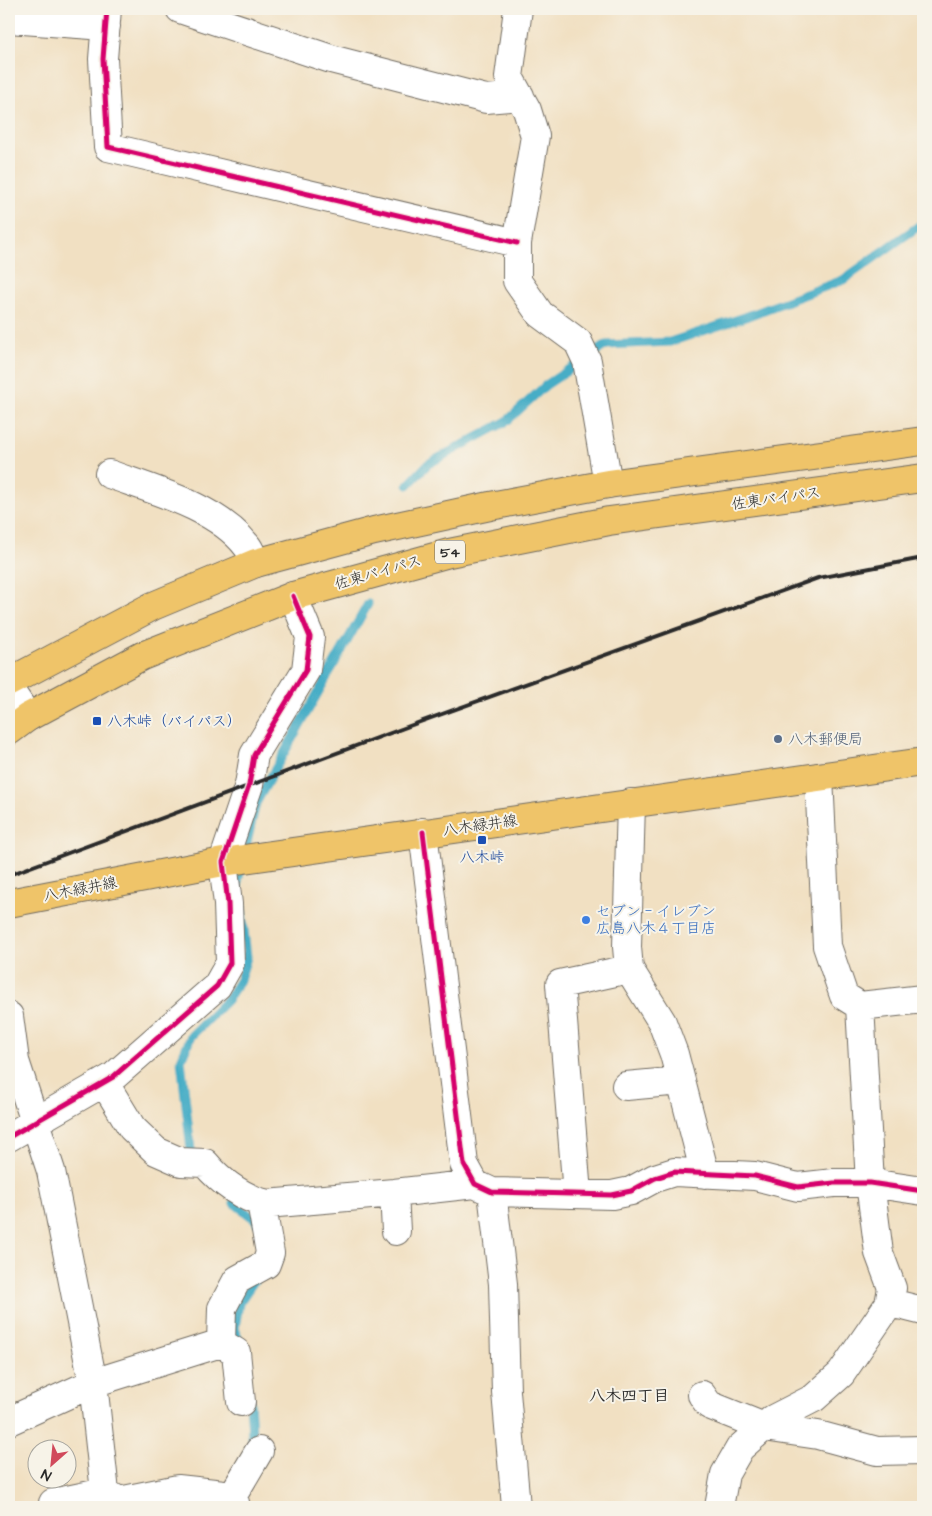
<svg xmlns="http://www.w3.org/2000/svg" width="932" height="1516" font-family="'Architects Daughter','Klee One',sans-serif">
<rect width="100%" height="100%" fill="#f7f3e8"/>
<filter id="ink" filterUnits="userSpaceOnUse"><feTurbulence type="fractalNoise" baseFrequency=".02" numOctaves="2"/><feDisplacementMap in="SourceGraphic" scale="10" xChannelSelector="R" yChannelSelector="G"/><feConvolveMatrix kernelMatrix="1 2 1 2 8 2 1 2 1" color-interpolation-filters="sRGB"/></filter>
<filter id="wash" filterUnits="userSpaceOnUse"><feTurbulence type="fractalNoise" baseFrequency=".0096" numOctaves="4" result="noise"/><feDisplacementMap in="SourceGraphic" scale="20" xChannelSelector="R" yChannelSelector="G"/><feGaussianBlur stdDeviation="1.12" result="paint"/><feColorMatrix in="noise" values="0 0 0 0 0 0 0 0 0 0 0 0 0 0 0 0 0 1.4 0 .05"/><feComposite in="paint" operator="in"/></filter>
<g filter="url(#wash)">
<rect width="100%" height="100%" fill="#f1e0c2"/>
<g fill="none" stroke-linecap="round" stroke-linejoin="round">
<path stroke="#46adc6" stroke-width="9" d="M408,485L428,464L507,421L546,385L606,345L670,342L745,317L843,280L923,223
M238,887V881L256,803L368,604
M194,1159L191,1150L181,1060L191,1036L227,1000L240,980L247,957L241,905
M234,1203L257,1221V1223
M241,1347L235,1328L239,1303L254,1281
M250,1401L253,1451"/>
</g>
</g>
<g filter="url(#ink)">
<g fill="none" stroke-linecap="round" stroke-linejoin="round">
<g stroke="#706a60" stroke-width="30">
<path id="minor" d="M107,9L103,59L108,147L517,243
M180,9L331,59L486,99L520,96
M518,9L509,77L527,110L535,136L517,243V281L540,314L578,342L587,361L608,484
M9,19L106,26
M109,474C153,490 217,507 247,546C251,551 253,558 256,563
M9,689L28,717
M819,777L827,946L844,996L860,1006L923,999
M631,803L627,947L629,969L662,1022L674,1054L705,1174
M423,832L464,1164L475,1184L492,1192L612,1195L631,1191L655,1178L674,1172L755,1176L798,1187L834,1183H870L923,1191
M9,1016L15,1061L51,1171L93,1383L105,1492L53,1503
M104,1082L132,1128L156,1151L181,1162L205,1163C221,1182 242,1197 266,1204L394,1193L475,1184
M626,1086L681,1081
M9,1137L113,1077L217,986L230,963L228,904L223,862L249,785L254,755L306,670L310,637L293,596
M492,1192L503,1284L506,1392L516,1507
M394,1193L396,1231
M577,1194L560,984L629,969
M889,1304L903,1306L923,1311
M221,1343L236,1352L241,1402
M702,1395L709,1405L764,1427L818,1435L877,1451L923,1450
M9,1421L93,1383L221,1343L222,1308L237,1280L266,1264L270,1253L263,1213L266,1204
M105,1492L119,1501L178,1489L233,1495L236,1507
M233,1495L259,1451
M719,1507L725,1474L740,1448L773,1419L814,1398L841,1374L889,1304L892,1288L879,1253L870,1183L860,1006"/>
</g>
<g stroke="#706a60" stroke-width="30">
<path id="major" d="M9,903L223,862L923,762"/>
</g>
<g stroke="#706a60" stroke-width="30">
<path id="highway" d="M9,682L153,606L256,563L374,531L490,506L608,484L923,441
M9,731L28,717L142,656L293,596L449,553L609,521L923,478"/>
</g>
<use href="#minor" stroke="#fff" stroke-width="28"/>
<use href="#major" stroke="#efc469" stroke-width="28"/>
<use href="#highway" stroke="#efc469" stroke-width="28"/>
<path stroke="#2b2b2b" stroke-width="4" d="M9,875L420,722L818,578L923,558"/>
<g stroke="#f7f3e8" stroke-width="8">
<path id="cycleway" d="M107,9L103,59L108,147L517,243
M423,832L464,1164L475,1184L492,1192L612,1195L631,1191L655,1178L674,1172L755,1176L798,1187L834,1183H870L923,1191
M9,1137L113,1077L217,986L230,963L228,904L223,862L249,785L254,755L306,670L310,637L293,596"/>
</g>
<use href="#cycleway" stroke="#d6006c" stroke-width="5"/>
</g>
</g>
<g fill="#1a4fb4" stroke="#f7f3e8" stroke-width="2">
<rect x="92" y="716" width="10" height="10" rx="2.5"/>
<rect x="477" y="835" width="10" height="10" rx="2.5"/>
</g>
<circle fill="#5c6f8a" stroke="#f7f3e8" stroke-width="2" cx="778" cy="739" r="5"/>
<circle fill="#3f7fe0" stroke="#f7f3e8" stroke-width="2" cx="586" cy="920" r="5"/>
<g text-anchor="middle" stroke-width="4" stroke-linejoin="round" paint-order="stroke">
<rect fill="#f7f3e8" stroke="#686764" stroke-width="1" x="435" y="540.5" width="30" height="23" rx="4"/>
<g font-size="14" font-weight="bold" fill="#2b2b2b">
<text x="450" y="557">54</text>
</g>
<g font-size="15" fill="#2b2b2b" stroke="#f7f3e8">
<text transform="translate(776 498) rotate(-8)" y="5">佐東バイパス</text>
<text transform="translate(378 572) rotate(-16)" y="5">佐東バイパス</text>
<text transform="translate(480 825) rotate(-8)" y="5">八木緑井線</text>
<text transform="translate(80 889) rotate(-11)" y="5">八木緑井線</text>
</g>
<g font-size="15" fill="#164399" stroke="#f7f3e8" text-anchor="start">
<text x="107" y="726">八木峠（バイパス）</text>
<text x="482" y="862" text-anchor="middle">八木峠</text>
</g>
<g font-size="15" fill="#4e5e75" stroke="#f7f3e8" text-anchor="start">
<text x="788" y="744">八木郵便局</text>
</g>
<g font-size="15" fill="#366cbe" stroke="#f7f3e8" text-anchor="start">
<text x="596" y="916">セブン‐イレブン<tspan x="596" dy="17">広島八木４丁目店</tspan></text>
</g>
<g font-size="16" font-weight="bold" fill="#2b2b2b" stroke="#f7f3e8">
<text x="629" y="1401">八木四丁目</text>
</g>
</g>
<rect width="932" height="1516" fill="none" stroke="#f7f3e8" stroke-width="30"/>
<g transform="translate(52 1464) rotate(207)"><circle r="24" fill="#f7f3e8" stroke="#a5a39c"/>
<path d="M0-4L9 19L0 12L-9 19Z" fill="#d1495b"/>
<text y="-8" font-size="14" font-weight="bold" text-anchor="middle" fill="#2b2b2b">N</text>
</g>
</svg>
